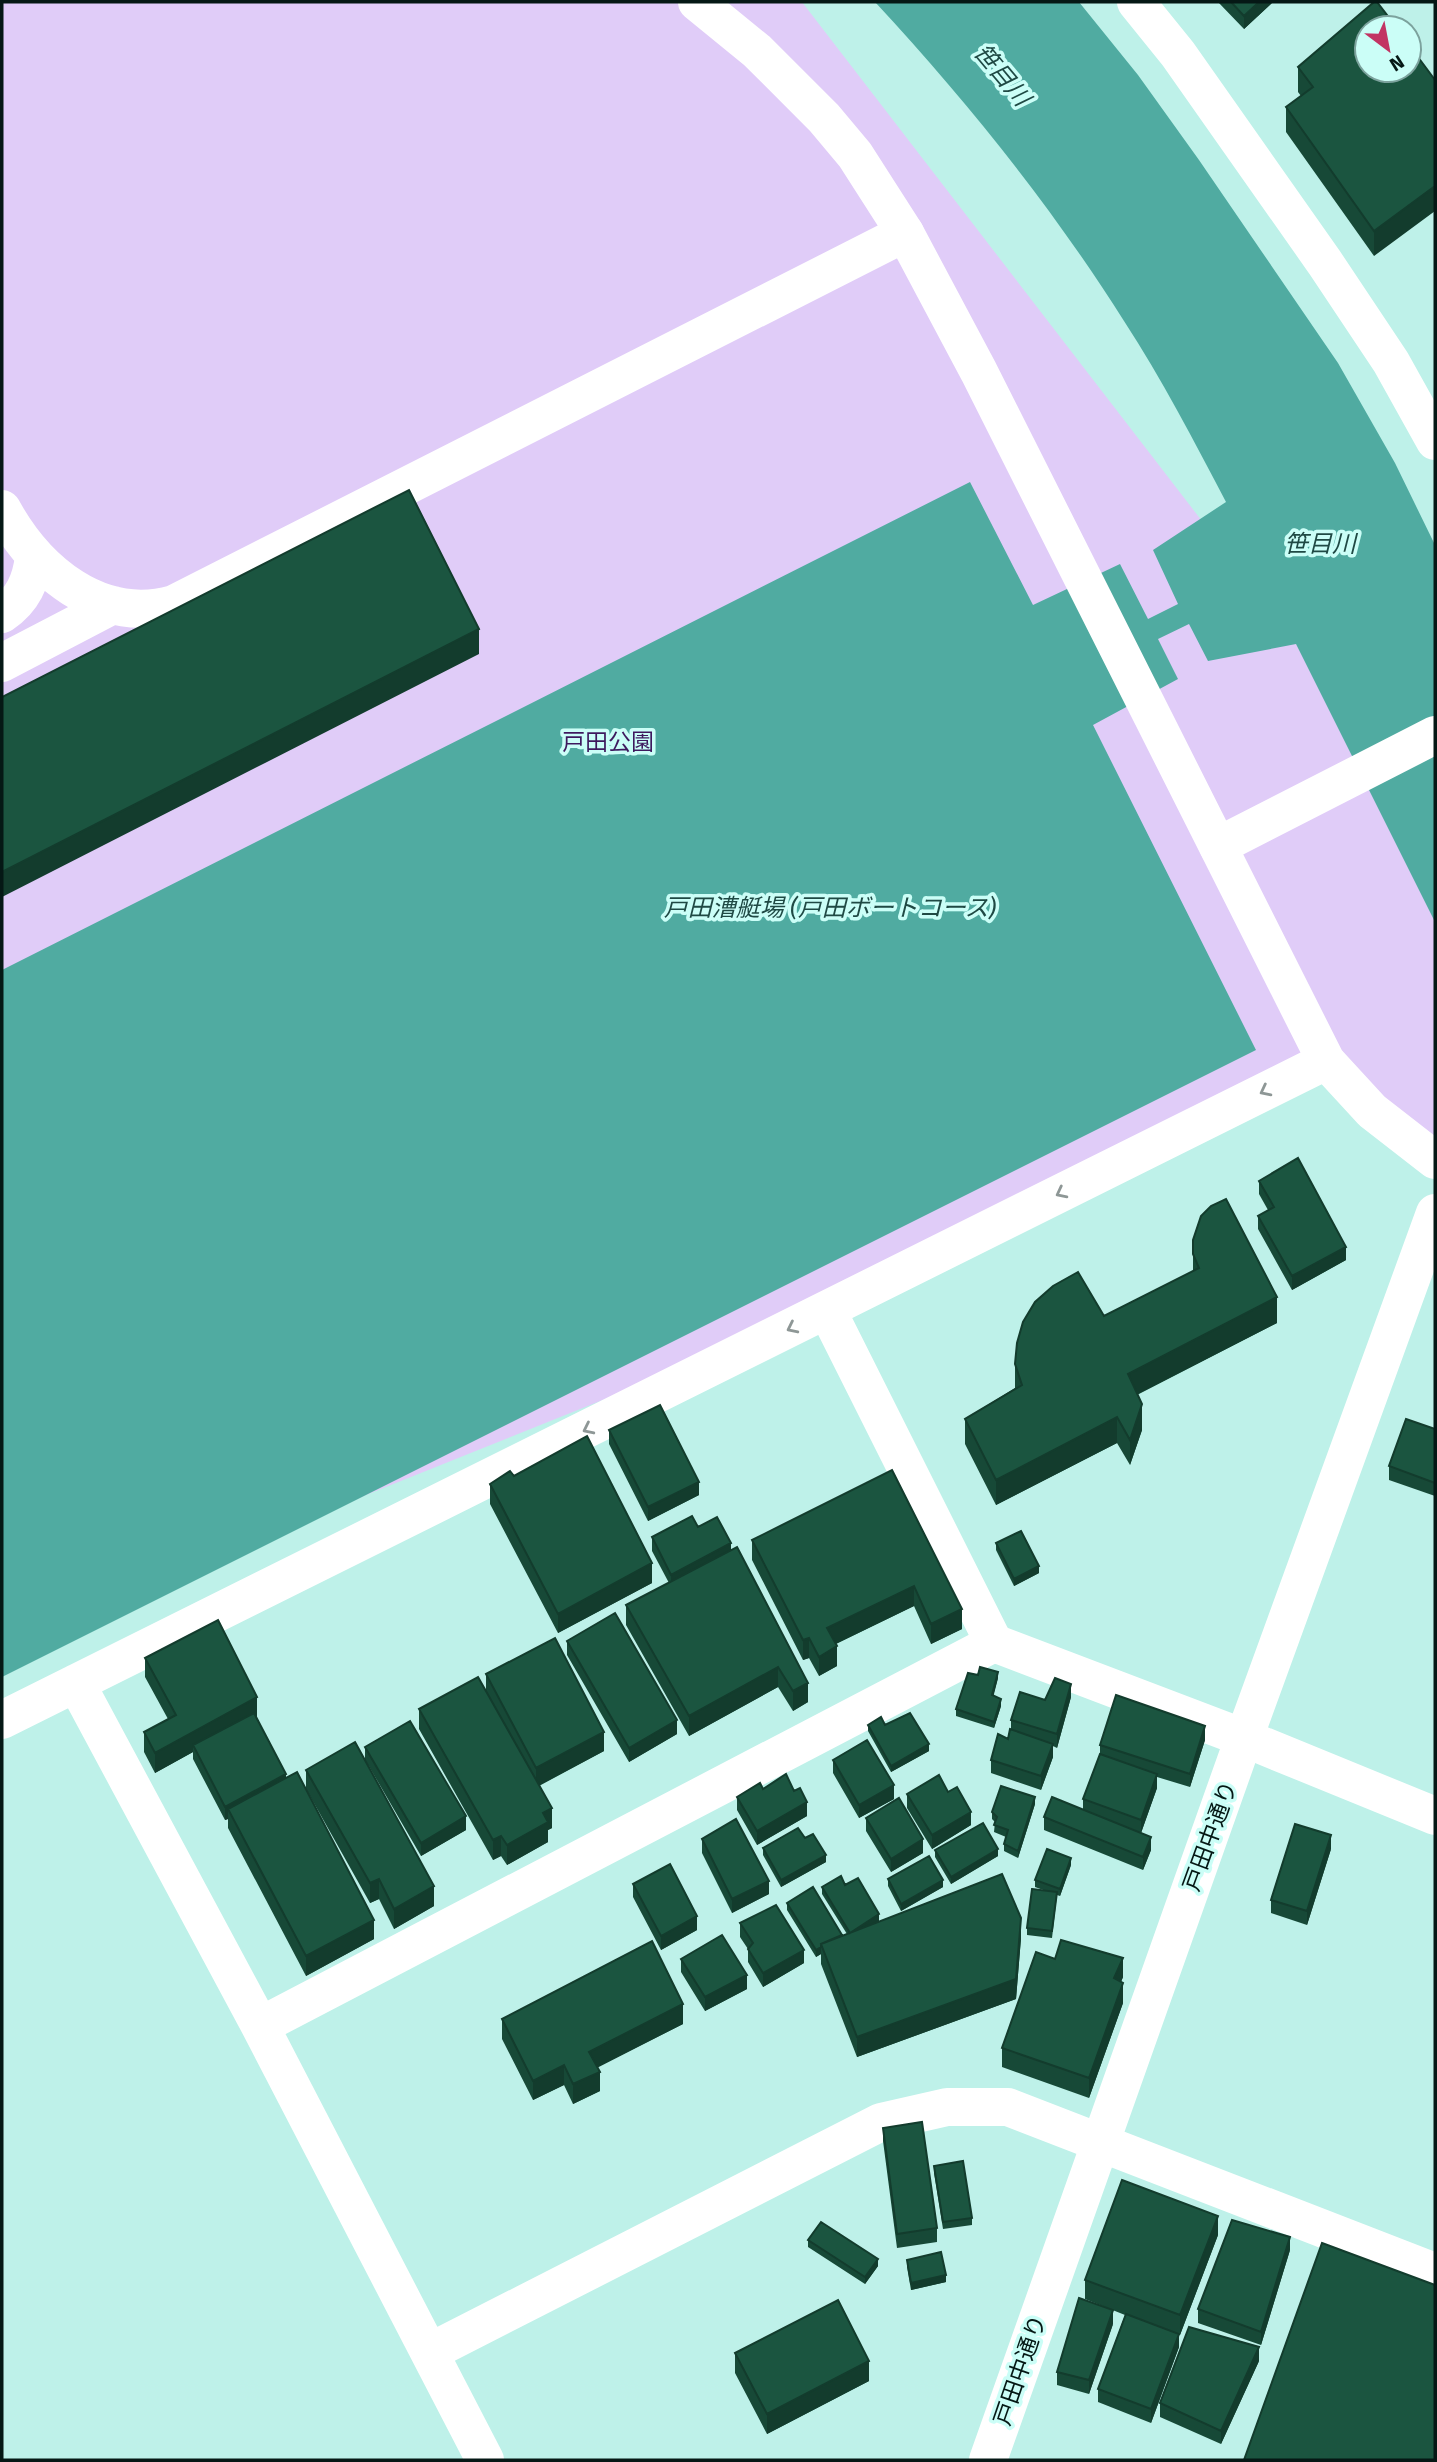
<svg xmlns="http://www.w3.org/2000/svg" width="1437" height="2462" font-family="'Fira Sans','Noto Sans JP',sans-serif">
<rect width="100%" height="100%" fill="#bef1e9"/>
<path fill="#e0ccf8" d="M2,2H802L1296,643L1435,758V1158L1326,1061L827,1310L366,1495L2,1659Z"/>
<path fill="#50aba1" d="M875,2H1079L1138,75L1199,160L1338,363L1395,463L1435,545V922L1296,644L1208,661L1189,624L1158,639L1178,679L1093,725L1256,1050L2,1677V970L970,482L1033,605L1120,564L1148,619L1178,604L1153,550L1226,502C1194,441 1162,379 1124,321C1052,207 967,101 875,2Z"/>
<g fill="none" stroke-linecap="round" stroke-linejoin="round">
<path stroke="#fff" stroke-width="38" d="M1136,2L1178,54L1325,263L1391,362L1435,441
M2,509C36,571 99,625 174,604L905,233
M2,614C23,600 31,581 34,557
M2,663L113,605
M1218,846L1435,735
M76,1683L260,2026L485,2460
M2,1720L1326,1061
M260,2026L994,1643L1244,1738L1435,1816
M430,2352L881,2122L947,2107H1008L1435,2272"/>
<path stroke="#fff" stroke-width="38" d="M697,2L757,51L824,118L855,155L905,233L979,372L1326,1061L1372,1111L1435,1160
M827,1310L994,1643
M988,2460L1244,1738L1435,1213"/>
</g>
<path fill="#174937" d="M1218,2H1273L1244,29Z
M1298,67L1409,70L1374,256L1286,132V107L1301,96L1298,92Z
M1259,1181L1346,1260L1292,1290L1258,1229V1216L1268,1210L1259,1194Z
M1193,1240L1277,1323L1137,1395L1142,1430L1130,1465L1117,1443L996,1505L965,1444V1419L1015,1388V1364L1104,1316L1193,1271Z
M1435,1429V1496L1389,1480V1466Z
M609,1430L699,1495L648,1521L609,1444Z
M892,1470L962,1629L931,1644L914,1606L836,1644L837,1666L819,1676L809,1658L803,1660L752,1560V1540Z
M514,1476L652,1583L558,1633L490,1504V1484Z
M698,1527L731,1550L808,1702L793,1711L778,1687L689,1736L626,1625V1605L669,1583L652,1551V1537Z
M996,1543L1039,1573L1014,1586L996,1550Z
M567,1641L677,1734L629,1762L567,1655Z
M145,1658L257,1717H256L286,1778L374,1939L306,1976L228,1828V1819L225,1820L193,1759V1752L155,1773L144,1752V1732L168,1719L145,1677Z
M486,1674L604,1751L539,1786L552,1828L548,1830V1842L507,1865L501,1856L493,1860L419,1729V1709L486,1692Z
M998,1678L993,1696L1001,1706L994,1728L956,1716V1709Z
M1071,1697L1057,1748L1053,1746V1757L1041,1790L991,1773V1760L1008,1739L1011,1729V1720L1045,1700Z
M868,1725H885L929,1751L891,1772L868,1731Z
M1205,1740L1190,1787L1157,1777V1788L1141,1833L1151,1850L1143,1870L1044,1830V1817L1083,1810V1799L1100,1754V1745Z
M365,1747L466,1830L421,1856L367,1763L434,1906L394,1929L379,1899L370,1903L306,1789V1770L365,1761Z
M833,1760L894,1799L859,1818L833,1773Z
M763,1789L807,1816L757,1845L737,1810V1797Z
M948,1792L971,1825L932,1849L907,1808V1794Z
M1035,1804L1018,1858L1004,1851V1844L1006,1837L994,1832L995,1822L992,1819V1812Z
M866,1818L923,1853L891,1872L866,1831Z
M805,1838L826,1862L781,1887L763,1855V1848Z
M702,1839L769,1894L732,1913L702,1853Z
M1331,1849L1307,1925L1271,1913V1900Z
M935,1850L998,1856L951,1884L935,1857Z
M1071,1865L1060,1896L1057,1895L1052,1938L1027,1935V1928L1046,1891L1035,1887V1880Z
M888,1879L943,1887L901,1911L888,1886Z
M633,1884L697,1930L661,1950L633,1897Z
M845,1885L879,1921L1021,1938L1016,1999L857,2057L821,1964V1954L816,1957L787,1910V1903L842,1936L847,1934L822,1894V1887Z
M740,1923L804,1963L763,1987L748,1962V1949L740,1937Z
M681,1959L747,1989L705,2011L681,1972Z
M1055,1959L1123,1977L1121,1982L1123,2003L1089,2098L1002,2067V2048Z
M502,2019L683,2024L597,2067L600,2091L573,2104L564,2085L533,2100L502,2039Z
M883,2128L937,2228V2242L897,2248L883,2141Z
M934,2166L972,2218V2225L943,2229L934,2173Z
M1218,2235L1180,2335H1179V2347L1151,2423L1098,2402V2389L1125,2315L1085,2299V2280Z
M808,2240L878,2266L865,2284L808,2247Z
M1290,2250L1261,2345L1198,2323V2309Z
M907,2260L946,2282L911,2290L907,2267Z
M1113,2324L1089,2394L1057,2385V2372Z
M735,2353L869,2381L767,2434L735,2373Z
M1259,2361L1221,2444L1160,2417V2403Z"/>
<path fill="#133c2d" d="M1259,2H1273L1244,29V16Z
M1435,186V211L1374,256V231Z
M479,629V654L2,897V872Z
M1346,1247V1260L1292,1290V1276Z
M1277,1297V1323L1128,1399V1374Z
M1142,1404V1430L1130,1465V1440Z
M1117,1417V1443L996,1505V1480Z
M699,1482V1495L648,1521V1507Z
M731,1543V1556L671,1588V1575Z
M652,1563V1583L558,1633V1614Z
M1039,1566V1573L1014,1586V1579Z
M914,1586V1606L827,1648V1628Z
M962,1609V1629L931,1644V1624Z
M809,1638V1658L803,1660V1640Z
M837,1646V1666L819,1676V1657Z
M778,1667V1687L689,1736V1716Z
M998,1672V1678L992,1702V1695Z
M808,1683V1702L793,1711V1691Z
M1071,1684V1697L1057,1748V1734Z
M257,1697V1717L196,1750L193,1745V1752L155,1773V1753Z
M1001,1699V1706L994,1728V1722Z
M677,1720V1734L629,1762V1748Z
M1205,1726V1740L1190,1787V1774Z
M604,1732V1751L536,1787V1768Z
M929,1744V1751L891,1772V1766Z
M1053,1744V1757L1041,1790V1776Z
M286,1774V1787L228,1809V1819L225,1820V1807Z
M1157,1774V1788L1141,1833V1820Z
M894,1785V1799L859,1818V1805Z
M1035,1797V1804L1018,1858V1851Z
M807,1802V1816L757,1845V1831Z
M552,1808V1828L548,1830V1842L507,1865V1845L543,1813Z
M971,1812V1825L932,1849V1835Z
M466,1816V1830L421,1856V1843Z
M1331,1835V1849L1307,1925V1911Z
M501,1836V1856L493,1860V1840Z
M1151,1837V1850L1143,1870V1857Z
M923,1839V1853L891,1872V1859Z
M998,1849V1856L951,1884V1877Z
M826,1855V1862L781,1887V1880Z
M1071,1858V1865L1060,1896V1889Z
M379,1879V1899L370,1903V1883Z
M943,1880V1887L901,1911V1904Z
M769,1881V1894L732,1913V1899Z
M434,1886V1906L394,1929V1909Z
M879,1914V1921L850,1933Z
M697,1916V1930L661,1950V1936Z
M1021,1918V1938L1016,1999L857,2057V2037Z
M374,1920V1939L306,1976V1956Z
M821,1947V1954L816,1957V1950Z
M804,1950V1963L763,1987V1973Z
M1123,1958V1977L1114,1998V1978Z
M747,1975V1989L705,2011V1997Z
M1123,1983V2003L1089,2098V2078Z
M683,2004V2024L589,2072V2052Z
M564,2065V2085L533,2100V2081Z
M600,2072V2091L573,2104V2084Z
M1218,2216V2235L1180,2335V2315Z
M1290,2237V2250L1261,2345V2332Z
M878,2259V2266L865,2284V2277Z
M946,2275V2282L911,2290V2283Z
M1113,2310V2324L1089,2394V2380Z
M1179,2334V2347L1151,2423V2409Z
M1259,2347V2361L1221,2444V2431Z
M869,2361V2381L767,2434V2414Z"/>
<path fill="#1b5540" stroke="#133c2d" stroke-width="2" d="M1231,2H1259L1244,16Z
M1374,2H1377L1397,28H1367V70H1409V45L1435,80V186L1374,231L1286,107L1313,87L1298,67Z
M409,490L479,629L2,872V697Z
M1298,1158L1346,1247L1292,1276L1258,1216L1274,1207L1259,1181Z
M1226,1199L1277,1297L1128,1374L1142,1404L1130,1440L1117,1417L996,1480L965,1419L1022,1385L1015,1364L1017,1343L1023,1322L1035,1302L1053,1286L1078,1272L1104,1316L1199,1268L1193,1254V1240L1201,1216L1211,1206Z
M660,1405L699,1482L648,1507L609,1430Z
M1406,1419L1435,1429V1483L1389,1466Z
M587,1436L652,1563L558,1614L490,1484L510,1471L514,1476Z
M892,1470L962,1609L931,1624L914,1586L827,1628L837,1646L819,1657L809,1638L803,1640L752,1540Z
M692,1516L698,1527L717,1517L731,1543L671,1575L652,1537Z
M1021,1531L1039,1566L1014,1579L996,1543Z
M737,1547L808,1683L793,1691L778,1667L689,1716L626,1605Z
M615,1613L677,1720L629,1748L567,1641Z
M218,1620L257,1697L155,1753L144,1732L176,1715L145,1658Z
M555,1638L604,1732L536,1768L486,1674Z
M980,1667L998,1672L992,1695L1001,1699L994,1722L956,1709L968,1673L978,1675Z
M478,1677L552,1808L543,1813L548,1822L507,1845L501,1836L493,1840L419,1709Z
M1055,1678L1071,1684L1057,1734L1011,1720L1020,1692L1045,1700Z
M1116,1695L1205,1726L1190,1774L1100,1745Z
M254,1713L286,1774L225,1807L193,1745Z
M910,1713L929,1744L891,1766L868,1725L881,1717L885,1725Z
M410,1721L466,1816L421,1843L365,1747Z
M1010,1729L1053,1744L1041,1776L991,1760L998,1734L1008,1739Z
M867,1740L894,1785L859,1805L833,1760Z
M355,1742L434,1886L394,1909L379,1879L370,1883L306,1770Z
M1100,1754L1157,1774L1141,1820L1083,1799Z
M297,1772L374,1920L306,1956L228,1809Z
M786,1774L794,1791L800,1788L807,1802L757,1831L737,1797L760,1783L763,1789Z
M939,1775L948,1792L957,1787L971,1812L932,1835L907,1794Z
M1001,1786L1035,1797L1018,1851L1004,1844L1008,1830L994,1825L997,1817L992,1812Z
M1052,1797L1151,1837L1143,1857L1044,1817Z
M899,1798L923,1839L891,1859L866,1818Z
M736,1819L769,1881L732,1899L702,1839Z
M983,1823L998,1849L951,1877L935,1850Z
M1295,1824L1331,1835L1307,1911L1271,1900Z
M798,1828L805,1838L813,1834L826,1855L781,1880L763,1848Z
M1047,1849L1071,1858L1060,1889L1035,1880Z
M929,1856L943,1880L901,1904L888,1879Z
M670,1864L697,1916L661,1936L633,1884Z
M1002,1874L1021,1918L1016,1979L857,2037L821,1944Z
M841,1876L845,1885L858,1878L879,1914L850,1933L822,1887Z
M813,1887L842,1935L821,1944V1947L816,1950L787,1903Z
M1032,1889L1057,1892L1052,1931L1027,1928Z
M776,1905L804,1950L763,1973L748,1949L753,1943L740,1923Z
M722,1935L747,1975L705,1997L681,1959Z
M1061,1940L1123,1958L1114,1978L1123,1983L1089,2078L1002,2048L1036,1952L1055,1959Z
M652,1941L683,2004L589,2052L600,2072L573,2084L564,2065L533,2081L502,2019Z
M922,2122L937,2228L897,2234L883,2128Z
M963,2161L972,2218L943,2222L934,2166Z
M1122,2180L1218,2216L1180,2315L1085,2280Z
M1232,2220L1290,2237L1261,2332L1198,2309Z
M821,2222L878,2259L865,2277L808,2240Z
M1322,2243L1435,2285V2460H1244Z
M941,2252L946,2275L911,2283L907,2260Z
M1079,2298L1113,2310L1089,2380L1057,2372Z
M838,2300L869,2361L767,2414L735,2353Z
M1126,2314L1179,2334L1151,2409L1098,2389Z
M1189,2327L1259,2347L1221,2431L1160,2403Z"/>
<defs><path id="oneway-chevron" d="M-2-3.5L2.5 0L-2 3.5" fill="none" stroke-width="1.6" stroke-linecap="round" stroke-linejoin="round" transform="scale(1.75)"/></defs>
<g stroke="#8e9796">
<use href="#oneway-chevron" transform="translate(1265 1091) rotate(153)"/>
<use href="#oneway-chevron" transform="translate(1061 1193) rotate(153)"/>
<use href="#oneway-chevron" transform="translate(792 1328) rotate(154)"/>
<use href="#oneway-chevron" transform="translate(588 1429) rotate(154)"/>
</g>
<g text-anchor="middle" stroke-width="7" stroke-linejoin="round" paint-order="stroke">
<g font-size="23" fill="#3e195e" stroke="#cbfef7">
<text x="608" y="750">戸田公園</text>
</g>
<g font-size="23" fill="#051815" stroke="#cbfef7">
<text transform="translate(1210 1836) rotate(-70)" y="8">戸田中通り</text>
<text transform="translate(1020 2370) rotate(-71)" y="8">戸田中通り</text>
</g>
<g font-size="24" font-style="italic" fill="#1f4944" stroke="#cbfef7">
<text transform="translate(1002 75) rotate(50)" y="8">笹目川</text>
<text x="1320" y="552">笹目川</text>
<text x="830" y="916">戸田漕艇場 (戸田ボートコース)</text>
</g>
</g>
<rect width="1437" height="2462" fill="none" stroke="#051815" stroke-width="7"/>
<g transform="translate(1388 49) rotate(148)"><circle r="33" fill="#cbfef7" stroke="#7ca29d" stroke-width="2"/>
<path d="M0-5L12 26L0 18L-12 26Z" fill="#c23463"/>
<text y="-10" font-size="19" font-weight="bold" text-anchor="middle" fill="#051815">N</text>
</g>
</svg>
